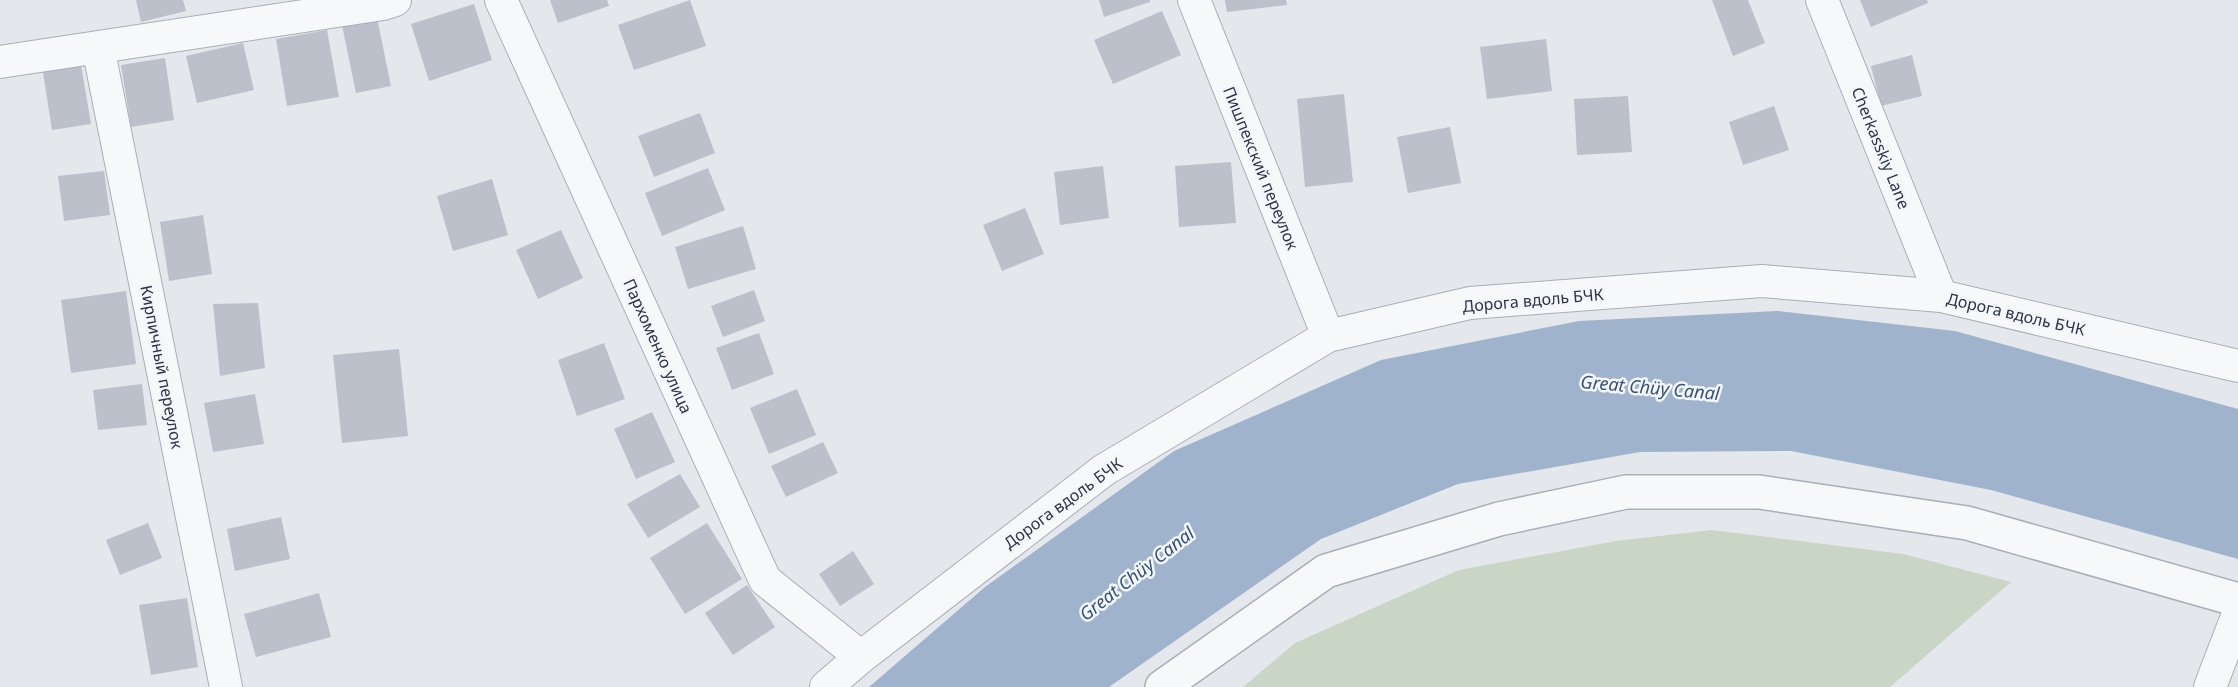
<svg xmlns="http://www.w3.org/2000/svg" width="2238" height="687" font-family="'Noto Sans',sans-serif">
<rect width="100%" height="100%" fill="#e4e7ec"/>
<path fill="#c9d6c5" d="M1712,530L1903,554L2011,582L1890,687H1243L1295,643L1459,570L1616,541Z"/>
<path fill="#9fb4cc" d="M1777,311L1955,331L2238,409V559L1991,490L1791,451L1640,452L1458,484L1321,539L1109,687H869L985,587L1174,451L1381,360L1579,321Z"/>
<path fill="#bbc0ca" d="M136,0H183L186,11L141,22Z
M550,0H607L609,6L558,23Z
M690,0L706,46L634,70L618,25Z
M1099,0H1150V2L1104,17Z
M1225,0H1286L1287,5L1227,12Z
M1712,0H1748L1765,43L1733,56Z
M1860,0H1927L1928,3L1871,27Z
M474,4L492,60L429,81L411,24Z
M1162,11L1181,55L1113,84L1094,40Z
M377,18L391,86L356,93L342,25Z
M327,30L339,97L287,106L276,39Z
M1546,39L1552,91L1487,99L1480,47Z
M243,43L254,90L197,103L186,56Z
M1912,55L1922,96L1881,106L1871,66Z
M165,58L174,120L131,127L121,65Z
M80,59L91,124L52,130L42,66Z
M1344,94L1353,182L1305,187L1297,99Z
M1628,96L1632,152L1577,155L1574,99Z
M1774,106L1789,150L1743,165L1729,122Z
M700,113L715,153L654,177L638,136Z
M1450,127L1461,183L1408,193L1397,137Z
M1231,162L1236,223L1179,227L1175,166Z
M1103,166L1109,218L1060,225L1054,172Z
M708,168L725,210L662,236L645,193Z
M104,171L110,215L64,221L58,176Z
M492,179L508,235L453,251L437,196Z
M1025,208L1044,254L1002,271L983,225Z
M203,215L212,274L169,281L160,222Z
M743,226L756,269L688,289L675,247Z
M561,230L583,278L538,299L516,250Z
M754,290L765,321L723,337L711,306Z
M126,291L136,364L71,373L61,300Z
M258,303L265,368L220,376L213,304Z
M759,333L774,374L732,390L716,348Z
M604,343L625,399L577,416L558,360Z
M399,349L408,436L342,443L333,355Z
M142,384L147,425L98,430L93,390Z
M797,389L816,435L769,454L750,408Z
M255,394L264,444L213,452L204,403Z
M652,412L675,462L636,479L614,429Z
M823,442L838,473L786,497L771,466Z
M680,474L700,507L648,538L627,504Z
M281,517L290,559L235,571L227,529Z
M148,523L162,558L120,575L106,540Z
M707,523L742,579L685,614L650,558Z
M853,551L874,584L840,606L819,574Z
M747,585L775,627L733,655L705,613Z
M319,593L331,637L256,657L244,614Z
M187,598L198,667L151,675L139,605Z"/>
<g fill="none" stroke-linecap="round" stroke-linejoin="round">
<g stroke="#a9aeb7" stroke-width="34">
<path id="minor" d="M501,0L765,580L861,657
M1194,0L1328,336
M1822,0L1941,296
M98,47L226,687
M0,62L383,4L395,0
M826,687L861,657L1104,470L1328,336L1470,303L1762,281L1941,296L2238,366
M2210,687L2238,614"/>
</g>
<g stroke="#a9aeb7" stroke-width="36">
<path id="tertiary" d="M1162,687L1326,571L1499,519L1626,492H1759L1967,523L2238,600"/>
</g>
<use href="#minor" stroke="#f7f8fa" stroke-width="32"/>
<use href="#tertiary" stroke="#f7f8fa" stroke-width="33"/>
</g>
<g text-anchor="middle" stroke-width="5" stroke-linejoin="round" paint-order="stroke">
<g font-size="16" fill="#2b3445" stroke="#f4f6f9">
<text transform="translate(1881 148) rotate(68)" y="6">Cherkasskiy Lane</text>
<text transform="translate(1261 168) rotate(68)" y="6">Пишпекский переулок</text>
<text transform="translate(1533 300) rotate(-5)" y="6">Дорога вдоль БЧК</text>
<text transform="translate(2016 314) rotate(13)" y="6">Дорога вдоль БЧК</text>
<text transform="translate(658 346) rotate(66)" y="6">Пархоменко улица</text>
<text transform="translate(162 367) rotate(79)" y="6">Кирпичный переулок</text>
<text transform="translate(1063 503) rotate(-36)" y="6">Дорога вдоль БЧК</text>
</g>
<g font-size="18" font-style="italic" fill="#34527a" stroke="#f4f6f9">
<text transform="translate(1650 388) rotate(5)" y="6">Great Chüy Canal</text>
<text transform="translate(1137 574) rotate(-38)" y="6">Great Chüy Canal</text>
</g>
</g>
</svg>
